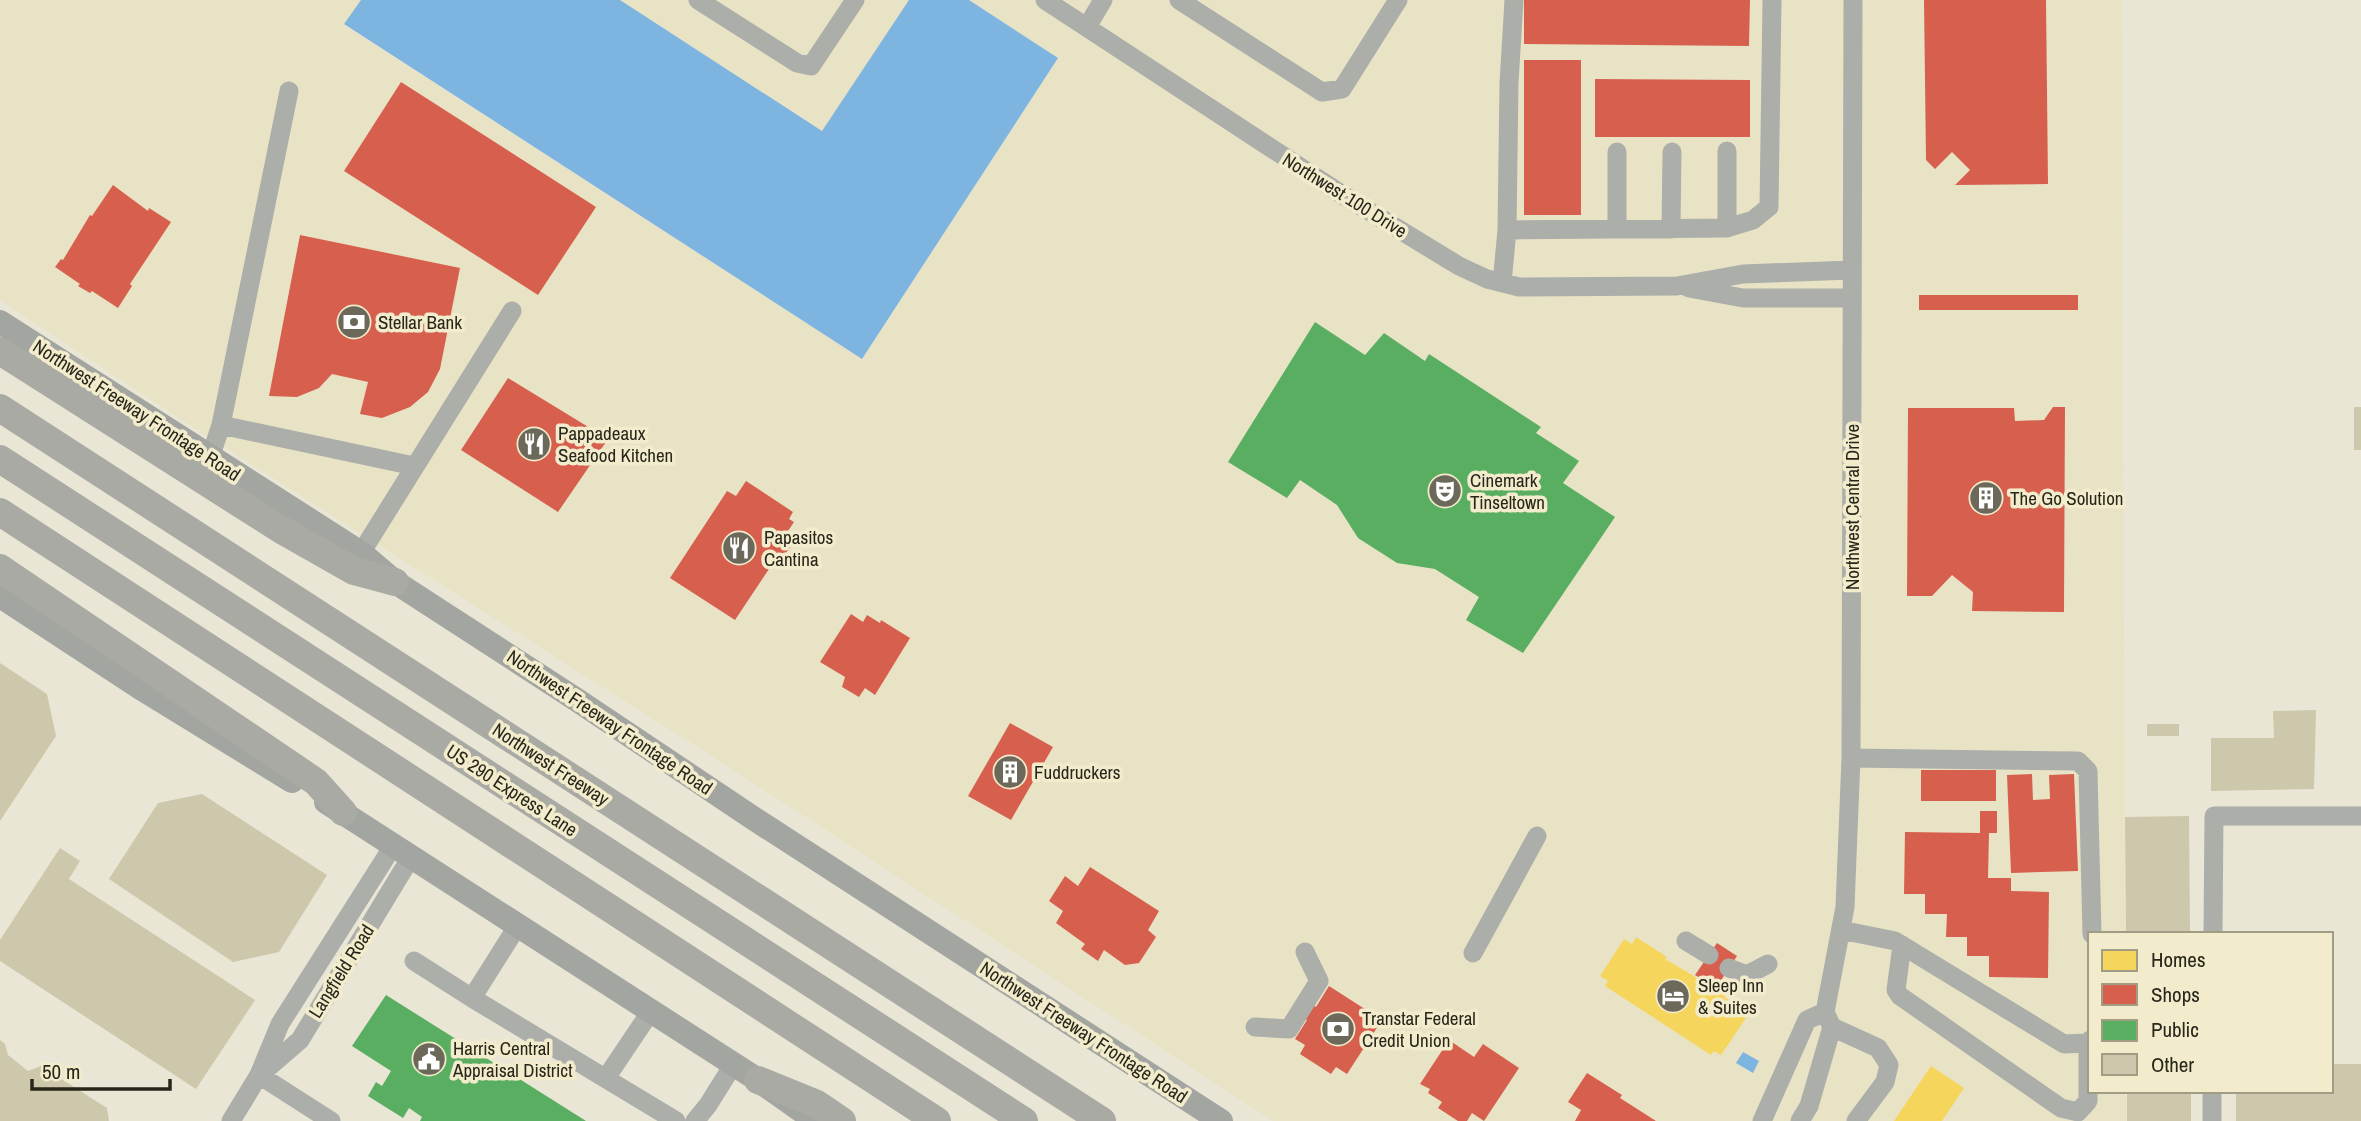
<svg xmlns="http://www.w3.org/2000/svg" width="2361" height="1121" font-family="'Archivo Narrow',sans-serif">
<rect width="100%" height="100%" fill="#eae6d5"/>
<path fill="#e9e3c6" d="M0,0H361L344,25L862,359L1058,58L969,0H2122L2125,934H2090V1091H2126V1121H1273L727,766L188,424L0,300Z
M620,0H909L822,132Z"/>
<path fill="#7eb4e0" d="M361,0H620L822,131L909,0H969L1058,58L862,359L344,24Z
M1743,1052L1759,1061L1753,1073L1736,1063Z"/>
<path fill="#f6d55c" d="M1636,937L1667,957L1665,959L1726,995L1724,997L1742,1008L1738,1014L1746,1018L1721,1055L1714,1051L1711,1055L1605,986L1608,981L1600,976L1624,939L1632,944Z
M1931,1066L1964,1088L1942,1121H1894Z"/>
<path fill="#d6604d" d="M1524,0H1750L1749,46L1524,44Z
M1924,0H2046L2048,184L1955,185L1970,170L1952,152L1935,169L1926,160Z
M1524,60H1581V215H1524Z
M1595,79L1750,80V137H1595Z
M401,82L596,207L538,295L344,171Z
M113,185L148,211L149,208L171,222L130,284L132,286L118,308L92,291L90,293L78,286L80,284L55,267L61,259L63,260L90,215L92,216Z
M300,235L460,268L440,369L428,392L410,407L382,418L360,414L368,382L332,374L319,388L297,397L269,396Z
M1919,295H2078V310H1919Z
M508,378L608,439L558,512L461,450Z
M2053,407H2065L2064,612L1972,611L1973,592L1952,575L1932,596H1907L1908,408H2014L2015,421L2044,420Z
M746,481L793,512L789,519L794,522L788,531L797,537L779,563L775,560L735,620L670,578L727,491L736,496Z
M851,614L863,622L867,615L880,623L881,620L910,638L875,695L865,688L859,697L842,687L845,677L820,662Z
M1010,723L1053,747L1011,820L968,796Z
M1921,770H1996V801H1921Z
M2032,774L2033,800L2050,799L2049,775L2074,774L2078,871L2011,873L2007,775Z
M1980,811H1997V833H1989L1988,878H2011V891L2049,892L2048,978L1989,977V956H1967V937H1946L1947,914H1925V894H1904L1905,832L1980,833Z
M1090,867L1159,911L1148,930L1156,937L1139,963L1125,965L1104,950L1098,961L1081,949L1085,944L1056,923L1063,911L1049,901L1065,876L1078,886Z
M1717,943L1737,956L1716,988L1695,975Z
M1329,986L1382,1020L1347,1074L1336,1067L1331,1074L1300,1054L1305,1045L1295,1039L1307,1020L1291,1010L1300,997L1316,1007Z
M1449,1040L1474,1057L1483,1044L1519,1068L1484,1121L1472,1113L1467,1121H1458L1438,1108L1442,1102L1428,1093L1430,1089L1420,1084Z
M1587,1073L1622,1095L1620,1098L1656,1121H1575L1581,1110L1568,1102Z"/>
<path fill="#5aae61" d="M1315,322L1365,355L1384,333L1425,361L1429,354L1541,427L1536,433L1579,461L1563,483L1615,517L1523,653L1466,620L1479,597L1435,569L1397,563L1358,538L1337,505L1300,480L1287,498L1228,462Z
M386,995L586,1121H420L422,1117L409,1108L403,1118L368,1096L376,1082L382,1086L391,1071L352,1046Z"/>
<path fill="#cdc7ab" d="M2354,407H2361V450H2354Z
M0,663L47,694L56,736L0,821Z
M2316,710L2314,789L2211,791V738H2274L2273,711Z
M2147,724H2179V736H2147Z
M202,794L327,875L279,952L233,962L109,879L158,803Z
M2189,816L2190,934H2126L2125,817Z
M60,848L80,861L69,879L255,1000L196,1089L0,961V940Z
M0,1040L5,1044L8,1055L28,1071L41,1066L107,1108L109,1121H0Z
M2331,1064H2361V1121H2236V1091H2331Z
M2127,1091H2191V1121H2127Z"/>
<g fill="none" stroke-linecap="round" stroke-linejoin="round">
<path stroke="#acaeaa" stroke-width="19" d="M698,0L797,63L811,66L855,0
M1045,0L1346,197L1459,266L1487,279L1519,287L1677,286L1743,274L1851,270
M1179,0L1322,92L1342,89L1398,0
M1087,27L1103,0
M1617,152V229
M1727,228V151
M1671,229L1672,152
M1507,230L1509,83L1514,0
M1502,283L1507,230L1727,228L1753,220L1769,207L1772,0
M1689,288L1743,298H1852
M221,425L289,91
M210,458L221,425L414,466
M361,553L512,311
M1851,758L2078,761L2088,771L2092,934
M518,925L472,998L676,1121
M1841,930L1895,941L2064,1044L2088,1043L2090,1040
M2213,934L2214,816H2361
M1686,941L1709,955
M1902,945L1896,990L1900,996L2061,1108L2078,1112L2088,1101V1043
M1473,953L1537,836
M414,961L472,998
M1729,968L1747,975L1768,964
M1255,1027L1289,1029L1319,981L1305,952
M1832,1027L1878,1048L1889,1065L1885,1082L1856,1121
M263,1072L300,1040L411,857
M259,1075L331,1121
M606,1078L651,1011
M231,1121L259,1075L280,1024L393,846
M695,1121L708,1105L733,1065
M1762,1121L1807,1020L1825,1012
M1800,1121L1809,1106L1832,1027L1825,1012L1845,907L1851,758L1853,0
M2212,1121V1091"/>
<path stroke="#a3a5a1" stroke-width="24" d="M0,322L361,553L395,582L577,700L753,818L1221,1121
M0,596L139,687L292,781
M326,802L758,1080L816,1121"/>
<path stroke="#a9aaa4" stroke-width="28" d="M0,351L280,529L354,571L395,582
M0,408L1102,1121
M0,459L1024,1121
M0,512L937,1121
M0,568L316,782L343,812
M758,1080L817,1104L842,1121"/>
</g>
<defs>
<g id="bank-disc" transform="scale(1.75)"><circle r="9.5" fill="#6c695b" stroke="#f2eccd"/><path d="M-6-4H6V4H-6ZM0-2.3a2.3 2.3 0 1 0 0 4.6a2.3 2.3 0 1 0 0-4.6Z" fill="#fff"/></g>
<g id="restaurant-disc" transform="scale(1.75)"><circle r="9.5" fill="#6c695b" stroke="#f2eccd"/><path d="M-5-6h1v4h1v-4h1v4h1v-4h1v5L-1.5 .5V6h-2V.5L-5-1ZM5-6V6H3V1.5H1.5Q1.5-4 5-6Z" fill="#fff"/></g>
<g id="theatre-disc" transform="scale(1.75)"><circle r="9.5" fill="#6c695b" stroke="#f2eccd"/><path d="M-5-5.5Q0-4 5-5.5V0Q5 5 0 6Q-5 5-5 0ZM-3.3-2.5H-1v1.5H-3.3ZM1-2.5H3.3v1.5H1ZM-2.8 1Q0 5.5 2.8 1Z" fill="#fff"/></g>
<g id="building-disc" transform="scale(1.75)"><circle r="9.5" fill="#6c695b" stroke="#f2eccd"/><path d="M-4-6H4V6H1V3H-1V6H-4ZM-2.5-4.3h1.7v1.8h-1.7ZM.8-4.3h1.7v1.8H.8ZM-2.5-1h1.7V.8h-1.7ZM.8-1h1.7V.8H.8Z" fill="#fff"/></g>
<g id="hotel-disc" transform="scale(1.75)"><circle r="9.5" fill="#6c695b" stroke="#f2eccd"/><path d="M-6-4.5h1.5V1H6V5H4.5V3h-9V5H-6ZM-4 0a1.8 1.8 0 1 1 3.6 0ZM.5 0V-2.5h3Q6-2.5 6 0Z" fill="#fff"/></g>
<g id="civic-disc" transform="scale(1.75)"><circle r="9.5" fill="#6c695b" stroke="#f2eccd"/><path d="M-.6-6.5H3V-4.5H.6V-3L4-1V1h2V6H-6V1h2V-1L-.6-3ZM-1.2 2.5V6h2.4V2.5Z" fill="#fff"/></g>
</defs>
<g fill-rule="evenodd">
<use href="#bank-disc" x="354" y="322"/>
<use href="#restaurant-disc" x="534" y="444"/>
<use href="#theatre-disc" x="1445" y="491"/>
<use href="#building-disc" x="1986" y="498"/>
<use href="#restaurant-disc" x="739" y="548"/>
<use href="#building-disc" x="1010" y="772"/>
<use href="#hotel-disc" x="1673" y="996"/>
<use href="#bank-disc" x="1338" y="1029"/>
<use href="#civic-disc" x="429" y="1059"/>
</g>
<g text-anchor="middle" stroke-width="7" stroke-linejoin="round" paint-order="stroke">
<g font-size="19" fill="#28261a" stroke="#f2eccd">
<text transform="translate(1345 195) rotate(32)" y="7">Northwest 100 Drive</text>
<text transform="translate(137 410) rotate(33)" y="7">Northwest Freeway Frontage Road</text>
<text transform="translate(1852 507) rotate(-90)" y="7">Northwest Central Drive</text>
<text transform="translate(610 722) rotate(34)" y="7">Northwest Freeway Frontage Road</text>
<text transform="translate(551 764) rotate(33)" y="7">Northwest Freeway</text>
<text transform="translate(512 790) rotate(33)" y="7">US 290 Express Lane</text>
<text transform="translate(341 971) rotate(-58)" y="7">Langfield Road</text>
<text transform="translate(1084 1032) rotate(33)" y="7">Northwest Freeway Frontage Road</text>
</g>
<g font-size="19" fill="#28261a" stroke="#f2eccd" text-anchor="start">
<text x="378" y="329">Stellar Bank</text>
<text x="558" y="440">Pappadeaux<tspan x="558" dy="22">Seafood Kitchen</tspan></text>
<text x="1470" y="487">Cinemark<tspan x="1470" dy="22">Tinseltown</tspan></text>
<text x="2010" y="505">The Go Solution</text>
<text x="764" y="544">Papasitos<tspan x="764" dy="22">Cantina</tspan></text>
<text x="1034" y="779">Fuddruckers</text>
<text x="1698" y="992">Sleep Inn<tspan x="1698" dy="22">&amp; Suites</tspan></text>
<text x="1362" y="1025">Transtar Federal<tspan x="1362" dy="22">Credit Union</tspan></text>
<text x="453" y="1055">Harris Central<tspan x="453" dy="22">Appraisal District</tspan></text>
</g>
</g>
<rect x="2088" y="932" width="245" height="161" fill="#f2eccd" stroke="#a19d85" stroke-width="2"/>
<rect x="2102" y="950" width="35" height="21" fill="#f6d55c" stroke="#a19d85" stroke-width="2"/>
<text x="2151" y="967" font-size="21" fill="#28261a">Homes</text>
<rect x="2102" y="984" width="35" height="21" fill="#d6604d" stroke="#a19d85" stroke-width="2"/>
<text x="2151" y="1002" font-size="21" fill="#28261a">Shops</text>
<rect x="2102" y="1020" width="35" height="21" fill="#5aae61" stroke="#a19d85" stroke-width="2"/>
<text x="2151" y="1037" font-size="21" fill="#28261a">Public</text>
<rect x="2102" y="1054" width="35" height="21" fill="#cdc7ab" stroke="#a19d85" stroke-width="2"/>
<text x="2151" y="1072" font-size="21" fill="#28261a">Other</text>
<path d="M32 1079v10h138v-10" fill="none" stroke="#28261a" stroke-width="3.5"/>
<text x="42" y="1079" font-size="21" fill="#28261a" stroke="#f2eccd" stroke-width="5" paint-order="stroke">50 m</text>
</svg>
